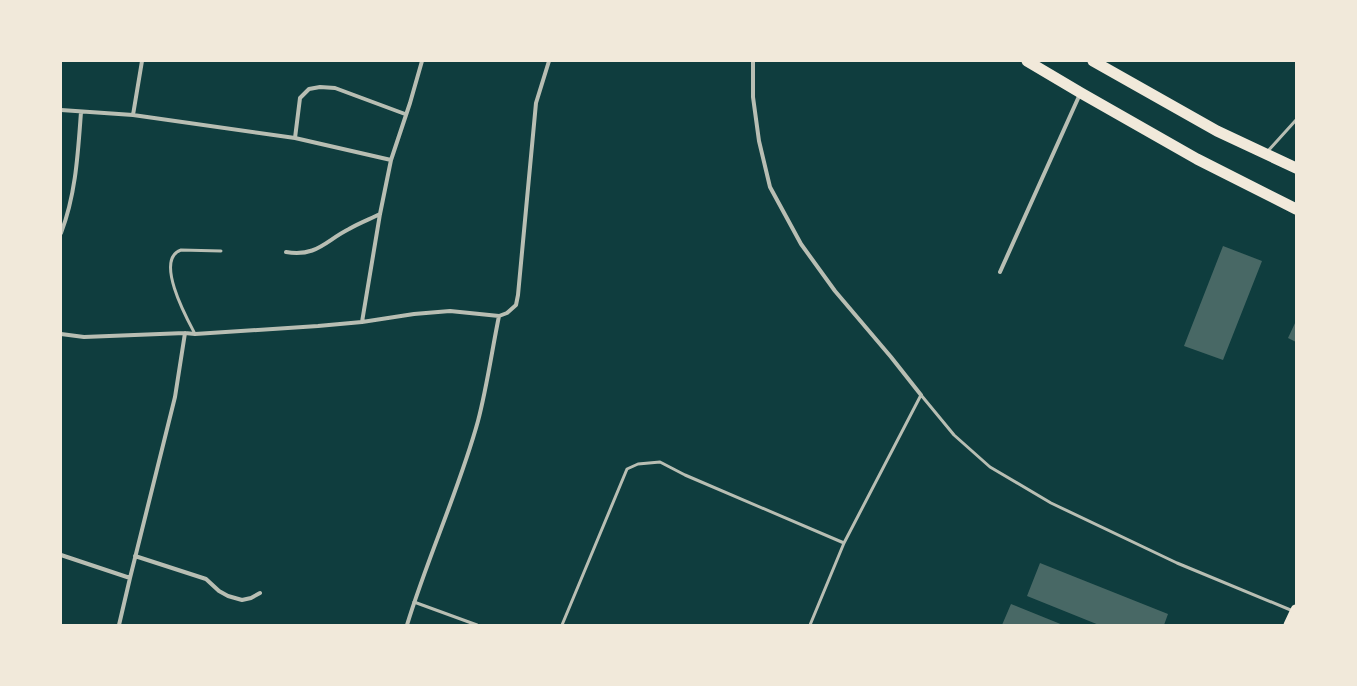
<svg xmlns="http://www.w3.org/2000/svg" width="1357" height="686" font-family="Merriweather,serif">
<rect width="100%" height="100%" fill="#0f3d3e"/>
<path fill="#486865" d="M1223,246L1262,261L1223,360L1184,346Z
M1296,321V342L1288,338Z
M1040,563L1168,614L1164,625H1099L1027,596Z
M1011,604L1063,625H1002Z"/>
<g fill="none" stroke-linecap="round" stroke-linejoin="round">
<path stroke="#b8beb3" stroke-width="3" d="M1267,152L1296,120
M195,334C187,319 154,259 181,250L221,251
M414,602L477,625
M562,625L627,469L638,464L660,462L685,475L844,543
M810,625L844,543L921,395L954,435L990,467L1051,503L1177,563L1293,611"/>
<path stroke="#b8beb3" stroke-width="4" d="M753,61V97L759,141L770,187L801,244L835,291L891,357L921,395
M61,110L133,115L142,61
M133,115L295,138L391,160
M295,138L300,98L309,89L320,87L335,88L405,114
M61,233C76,194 78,152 81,112
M286,252C317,257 325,241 349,229C359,223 370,219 380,214
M1000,272L1080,94
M362,322L380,214L391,160L410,103L422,61
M61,334L84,337L185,333L195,334L318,326L362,322L414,314L450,311L499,316L507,313L516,305L518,295L536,103L549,61
M61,555L130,578L175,397L185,333
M135,556L206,579L219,591L228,596L242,600L251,598L260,593
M119,625L130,578
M407,625C428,556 459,490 478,421C487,387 492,350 499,316"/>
<path stroke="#f1e9da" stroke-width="11" d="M1027,61L1081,93L1197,159L1296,209
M1093,61L1217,131L1296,168
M1289,625L1296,610"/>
</g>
<rect width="1357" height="686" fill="none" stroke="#f1e9da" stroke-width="124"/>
</svg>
